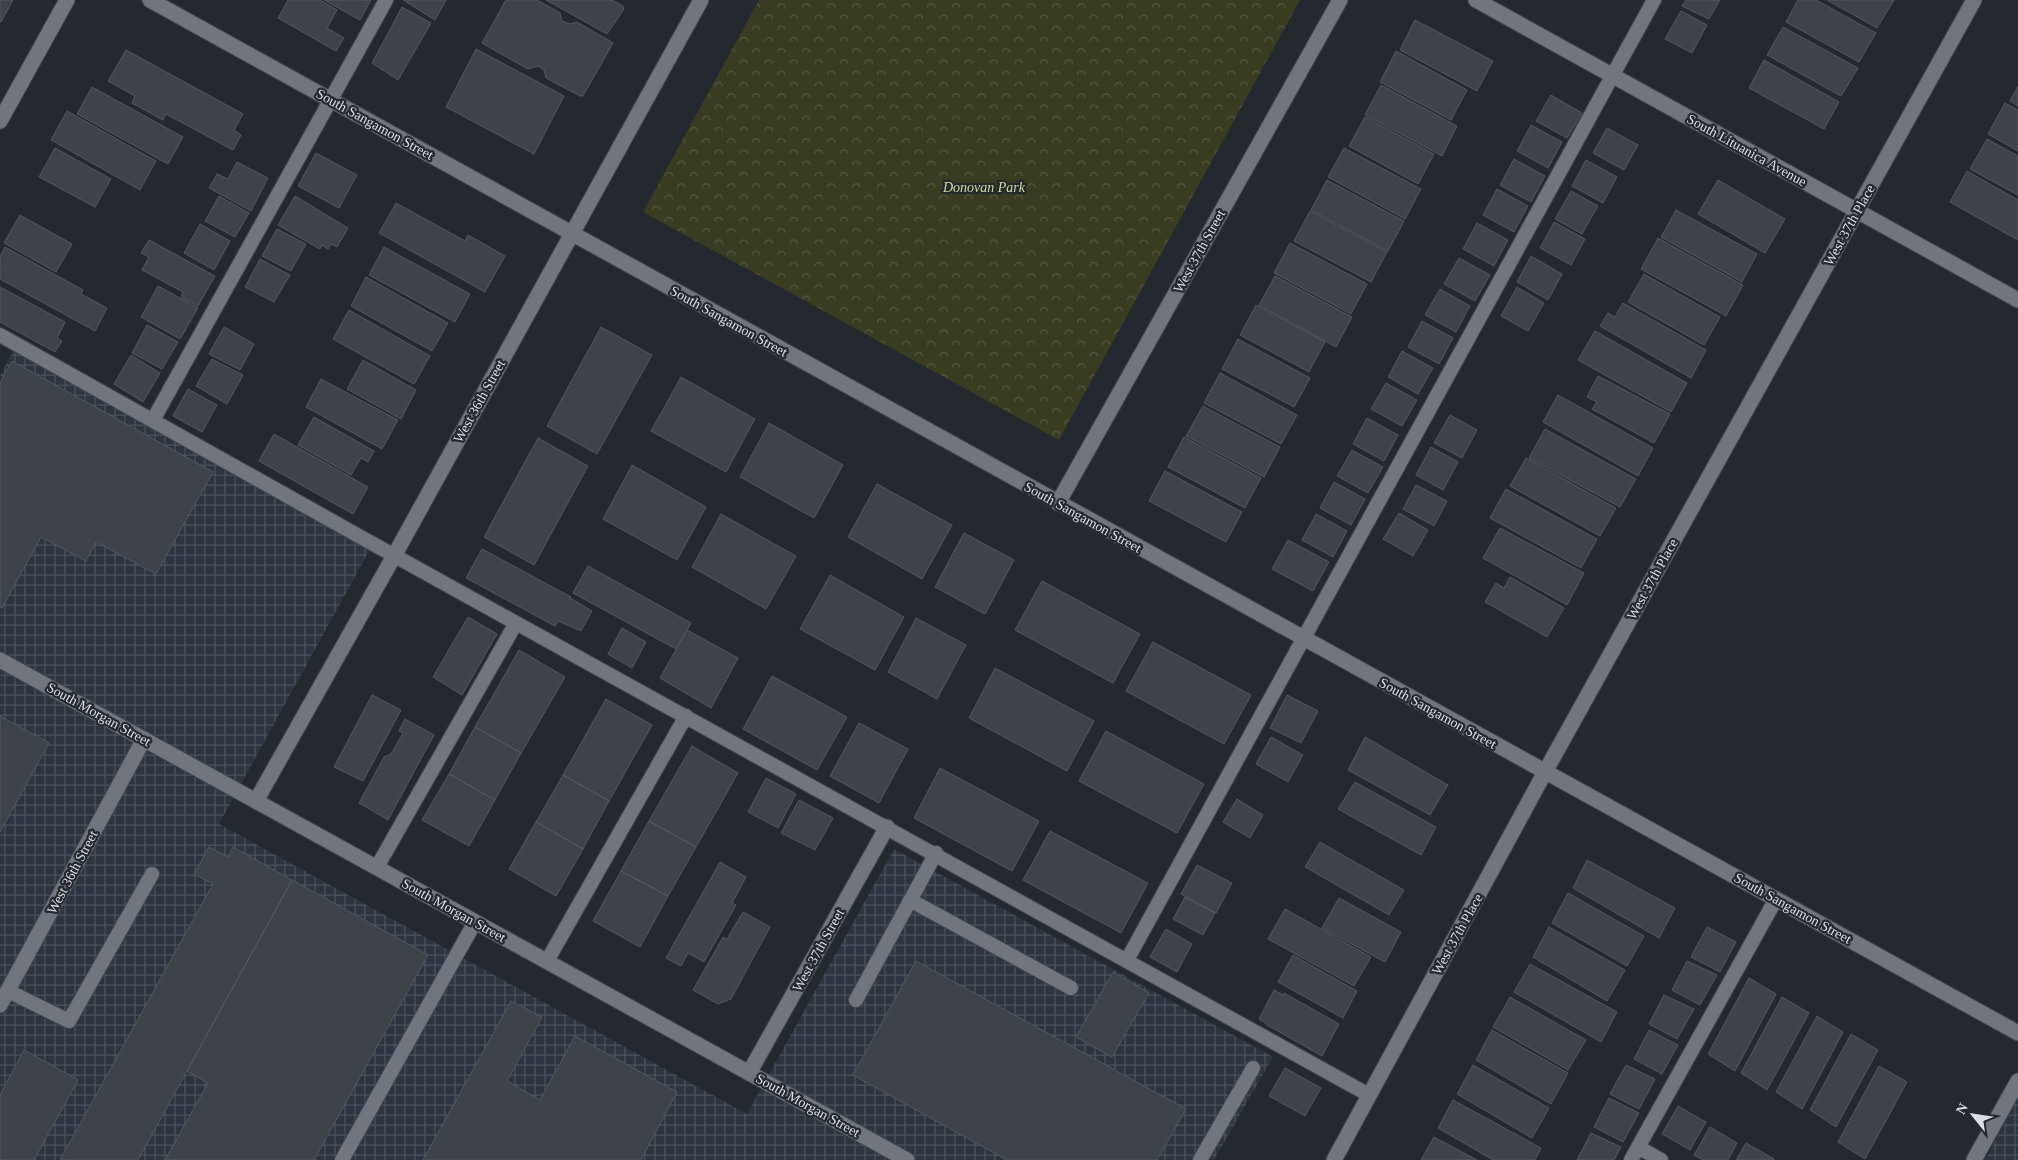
<svg xmlns="http://www.w3.org/2000/svg" width="2018" height="1160" font-family="'Times New Roman',serif">
<defs>
<pattern id="industrial-grid" width="8" height="8" patternUnits="userSpaceOnUse" patternTransform="scale(1.25)"><rect width="8" height="8" fill="#2c3540"/><path d="M0 4h8M4 0v8" fill="none" stroke="#4a525b"/></pattern>
<pattern id="park-crowns" width="20" height="18" patternUnits="userSpaceOnUse" patternTransform="scale(1.25)"><rect width="20" height="18" fill="#393c20"/><path d="M2 6a3 3 0 1 1 6 0M12 15a3 3 0 1 1 6 0" fill="none" stroke="#555840"/></pattern>
</defs>
<rect width="100%" height="100%" fill="#24292f"/>
<path fill="url(#industrial-grid)" d="M17,344L373,544L219,824L747,1114L894,849L1273,1057L1214,1160H0V376Z
M2018,1098V1160H1985Z"/>
<path fill="url(#park-crowns)" d="M759,0H1300L1059,440L643,212Z"/>
<path fill="#3e434a" stroke="#52585f" d="M0,0H13L1,22H0Z
M288,0H320L337,10L327,28L344,38L336,51L278,18Z
M324,0H371L360,20Z
M403,0H446L435,20Z
M506,0H537L560,13L562,21L570,24L577,22L613,43L583,96H580L546,78L544,70L538,66L528,69L482,43Z
M546,0H612L623,6L624,9L607,34Z
M1686,0H1720L1709,19L1682,6Z
M1798,0H1816L1876,33L1859,62L1786,22Z
M1827,0H1894L1877,28Z
M402,7L431,23L398,80L372,63Z
M1681,11L1707,25L1692,53L1665,39Z
M1415,20L1493,61L1477,91L1400,50Z
M1783,27L1858,68L1841,96L1767,55Z
M476,49L564,96L534,154L446,107Z
M126,50L243,114L234,130L241,135L233,150L166,114L163,120L132,103L135,96L108,81Z
M1396,51L1467,90L1451,120L1380,82Z
M1764,60L1839,102L1824,129L1749,88Z
M1381,85L1457,126L1442,156L1365,115Z
M2018,86V106L2010,101Z
M92,87L183,137L168,164L77,114Z
M1551,95L1582,113L1567,138L1536,121Z
M2005,103L2018,110V151L1988,134Z
M67,111L156,161L140,190L51,140Z
M1365,117L1434,154L1418,184L1349,146Z
M1531,125L1562,142L1548,168L1517,151Z
M1607,128L1638,145L1624,170L1593,153Z
M1987,139L2018,156V195L1970,169Z
M55,148L111,179L95,207L39,177Z
M1344,148L1421,189L1405,219L1328,177Z
M316,153L357,175L339,208L298,186Z
M1514,159L1545,176L1531,202L1500,185Z
M1586,160L1617,177L1603,203L1572,186Z
M237,162L268,178L251,211L209,188L217,174L228,179Z
M1967,171L2018,200V240L1950,202Z
M1327,180L1404,221L1388,251L1311,210Z
M1718,180L1785,219L1765,253L1698,214Z
M1497,189L1528,206L1514,232L1483,215Z
M1571,191L1598,206L1582,234L1555,219Z
M219,196L249,213L235,237L205,221Z
M295,196L348,228L337,247L331,244L328,249L322,245L320,249L278,225Z
M396,203L465,241L468,235L505,256L485,292L379,233Z
M1676,210L1757,254L1742,282L1661,237Z
M1310,211L1387,252L1371,282L1294,241Z
M20,215L72,244L56,272L4,243Z
M1554,222L1585,239L1571,265L1540,248Z
M1477,223L1508,240L1494,266L1463,249Z
M200,224L230,241L214,270L184,253Z
M277,229L306,244L291,271L262,256Z
M1658,238L1743,285L1726,316L1641,269Z
M149,240L215,276L198,306L181,297L183,292L142,270L149,257L141,253Z
M1290,243L1367,284L1351,314L1274,273Z
M5,247L83,290L81,294L107,308L95,331L0,279V257Z
M384,247L470,294L455,322L369,275Z
M1531,256L1562,274L1548,300L1517,282Z
M1459,258L1490,275L1475,301L1444,284Z
M260,259L290,275L274,302L245,287Z
M1644,274L1720,317L1704,345L1628,302Z
M1275,276L1352,317L1336,347L1259,305Z
M366,277L448,323L432,351L351,306Z
M158,286L198,308L180,339L141,317Z
M0,287L65,322L57,338L62,341L55,352L0,322Z
M1517,287L1544,303L1528,331L1501,316Z
M1440,289L1470,306L1456,332L1425,315Z
M1623,303L1706,350L1691,378L1600,326L1608,313L1615,317Z
M1256,305L1325,342L1309,372L1240,335Z
M349,310L430,356L414,384L333,339Z
M1422,321L1453,338L1439,364L1408,347Z
M147,325L178,342L162,369L132,353Z
M224,327L254,344L240,370L209,354Z
M601,327L652,355L597,454L547,426Z
M1595,331L1687,383L1671,412L1578,360Z
M1238,339L1310,378L1294,407L1222,369Z
M1402,351L1433,368L1418,394L1388,377Z
M131,355L160,373L143,402L114,384Z
M212,359L243,375L227,404L196,386Z
M363,360L416,390L401,419L347,389Z
M12,361L213,472L156,574L96,542L86,561L41,537L2,608L0,607V383Z
M1220,373L1297,415L1281,444L1204,403Z
M1598,376L1670,414L1654,443L1592,409L1597,402L1587,397Z
M681,377L755,419L726,472L651,431Z
M321,379L398,420L382,449L306,407Z
M1386,383L1417,400L1402,426L1371,409Z
M188,389L217,405L202,432L173,416Z
M1558,395L1653,448L1638,476L1543,422Z
M1203,406L1280,447L1264,477L1186,436Z
M1450,415L1477,430L1462,458L1434,443Z
M314,417L374,451L368,462L361,458L351,475L298,445Z
M1367,418L1398,435L1384,461L1353,444Z
M769,423L843,465L814,518L740,477Z
M1545,429L1636,479L1620,507L1529,458Z
M274,434L368,487L353,514L259,461Z
M1184,437L1261,478L1245,508L1168,467Z
M538,438L588,466L534,565L484,537Z
M1431,447L1458,462L1443,490L1416,475Z
M1352,450L1383,467L1368,493L1337,476Z
M1526,458L1616,508L1600,536L1510,486Z
M632,465L706,507L677,560L603,519Z
M1165,471L1242,512L1226,542L1149,501Z
M1334,482L1365,499L1351,525L1320,508Z
M877,484L952,525L922,579L848,537Z
M1416,485L1447,501L1434,526L1403,509Z
M1506,489L1597,539L1581,568L1490,518Z
M1399,513L1428,530L1413,556L1383,539Z
M721,514L796,556L766,609L692,567Z
M1316,514L1347,531L1333,557L1302,540Z
M1500,528L1584,573L1567,605L1483,558Z
M964,533L1014,560L985,614L935,587Z
M1288,540L1329,562L1313,591L1272,569Z
M482,549L571,597L570,598L592,611L581,631L558,621L555,626L466,578Z
M588,566L691,623L676,649L573,593Z
M830,575L904,617L875,670L800,629Z
M1510,577L1564,608L1547,637L1485,602L1496,583L1504,588Z
M1042,581L1140,634L1113,683L1015,630Z
M468,617L497,634L462,695L433,677Z
M916,618L966,645L937,699L888,672Z
M622,628L646,642L632,668L608,654Z
M687,630L738,658L711,708L660,678Z
M1153,642L1251,695L1224,744L1126,691Z
M519,650L565,677L521,753L475,727Z
M995,668L1094,721L1067,771L969,718Z
M772,676L847,717L817,770L743,729Z
M372,695L401,710L363,781L334,767Z
M1287,695L1318,711L1301,743L1270,728Z
M606,699L652,725L609,801L563,775Z
M0,716L49,743L0,832Z
M405,719L434,735L388,820L359,803L384,757L391,754L403,733L399,731Z
M859,723L908,749L879,803L830,776Z
M475,727L521,753L495,800L449,774Z
M1106,731L1204,784L1177,833L1079,781Z
M1271,737L1303,755L1288,782L1256,764Z
M1365,737L1448,785L1430,815L1348,770Z
M692,746L738,773L696,847L649,821Z
M940,768L1039,821L1012,871L914,818Z
M449,774L495,800L469,846L422,820Z
M563,775L609,801L583,849L536,822Z
M766,778L796,794L778,828L748,812Z
M1355,782L1436,827L1421,855L1338,809Z
M1237,799L1263,815L1250,838L1223,822Z
M799,800L833,818L815,850L781,833Z
M649,821L696,847L668,896L621,871Z
M536,822L583,849L556,896L509,869Z
M1050,831L1148,883L1121,933L1023,880Z
M1320,842L1404,890L1389,915L1305,867Z
M209,847L228,857L233,847L292,880L138,1160H60L213,884L194,874Z
M1587,860L1675,908L1659,938L1573,888Z
M720,862L746,877L732,903L736,905L704,962L688,953L681,966L666,958Z
M1197,865L1232,883L1216,913L1181,894Z
M621,871L668,896L640,947L593,921Z
M292,880L428,955L314,1160H165L208,1083L187,1071Z
M1568,893L1644,936L1627,966L1552,923Z
M1185,897L1215,913L1203,935L1173,919Z
M1339,898L1401,932L1385,962L1322,928Z
M1285,909L1371,957L1354,986L1268,939Z
M743,912L770,927L731,999L718,1004L693,990L723,937L727,939Z
M1549,927L1625,970L1607,1001L1533,957Z
M1707,927L1736,942L1720,972L1691,957Z
M1166,929L1192,944L1177,972L1150,957Z
M1293,955L1357,991L1343,1018L1278,982Z
M916,961L1186,1109L1157,1160H1007L853,1075Z
M1687,961L1717,975L1700,1005L1672,990Z
M1530,964L1617,1012L1601,1042L1514,992Z
M1113,972L1149,993L1112,1057L1076,1037Z
M1749,978L1776,994L1735,1071L1708,1054Z
M1274,990L1283,995L1284,993L1339,1024L1322,1056L1267,1025V1024L1259,1019Z
M1664,995L1694,1009L1677,1039L1649,1024Z
M1510,997L1586,1040L1568,1070L1493,1027Z
M1782,997L1809,1013L1767,1090L1741,1073Z
M511,1001L542,1017L507,1081L540,1100L575,1036L677,1092L641,1160H423Z
M1817,1016L1843,1032L1802,1109L1776,1092Z
M1492,1030L1568,1073L1551,1104L1476,1060Z
M1649,1030L1678,1045L1662,1074L1634,1059Z
M1851,1034L1878,1050L1836,1127L1810,1110Z
M24,1050L78,1080L34,1160H0V1095Z
M1473,1065L1549,1108L1532,1138L1457,1094Z
M1626,1065L1655,1079L1639,1109L1610,1094Z
M1879,1066L1907,1082L1865,1159L1838,1142Z
M1285,1068L1321,1088L1305,1116L1269,1096Z
M1609,1098L1639,1113L1623,1142L1594,1127Z
M1453,1100L1541,1148L1535,1160H1493L1438,1128Z
M1678,1106L1706,1122L1690,1150L1662,1134Z
M1710,1127L1737,1143L1728,1160H1703L1694,1155Z
M1591,1133L1621,1147L1614,1160H1577Z
M1434,1137L1477,1160H1421Z
M1746,1143L1774,1159V1160H1736Z"/>
<g fill="none" stroke-linecap="round" stroke-linejoin="round">
<g stroke="#43474c" stroke-width="16">
<path id="service" d="M0,335L357,535L1369,1095
M153,420L386,0
M377,867L516,623
M910,900L1071,988
M1127,960L1654,0
M547,961L686,716
M8,991L69,1021L152,874
M856,1000L936,853
M1638,1147L1661,1160
M342,1160L475,922
M1200,1160L1253,1068
M1631,1160L1776,899"/>
</g>
<g stroke="#43474c" stroke-width="17">
<path id="minor" d="M150,0L2018,1033
M1476,0L2018,300
M0,121L67,0
M1058,503L1340,0
M256,801L394,556L701,0
M0,1005L144,739
M749,1073L887,827
M1334,1160L1545,772L1974,0
M1974,1160L2018,1081"/>
</g>
<g stroke="#43474c" stroke-width="17">
<path id="tertiary" d="M0,660L907,1160"/>
</g>
<use href="#service" stroke="#71767e" stroke-width="14"/>
<use href="#minor" stroke="#71767e" stroke-width="15"/>
<use href="#tertiary" stroke="#71767e" stroke-width="15"/>
</g>
<g text-anchor="middle" stroke-width="4.5" stroke-linejoin="round" paint-order="stroke">
<g font-size="14" fill="#dcdfe3" stroke="#24292f">
<text transform="translate(375 124) rotate(29)" y="5">South Sangamon Street</text>
<text transform="translate(1747 150) rotate(29)" y="5">South Lituanica Avenue</text>
<text transform="translate(1849 225) rotate(-61)" y="5">West 37th Place</text>
<text transform="translate(1199 251) rotate(-61)" y="5">West 37th Street</text>
<text transform="translate(729 321) rotate(29)" y="5">South Sangamon Street</text>
<text transform="translate(479 401) rotate(-61)" y="5">West 36th Street</text>
<text transform="translate(1083 517) rotate(29)" y="5">South Sangamon Street</text>
<text transform="translate(1652 579) rotate(-61)" y="5">West 37th Place</text>
<text transform="translate(1438 713) rotate(29)" y="5">South Sangamon Street</text>
<text transform="translate(99 714) rotate(29)" y="5">South Morgan Street</text>
<text transform="translate(72 872) rotate(-62)" y="5">West 36th Street</text>
<text transform="translate(1793 908) rotate(29)" y="5">South Sangamon Street</text>
<text transform="translate(454 910) rotate(29)" y="5">South Morgan Street</text>
<text transform="translate(1457 934) rotate(-61)" y="5">West 37th Place</text>
<text transform="translate(818 950) rotate(-61)" y="5">West 37th Street</text>
<text transform="translate(808 1105) rotate(29)" y="5">South Morgan Street</text>
</g>
<g font-size="14" font-style="italic" fill="#d3daa0" stroke="#24292f">
<text x="984" y="192">Donovan Park</text>
</g>
</g>
<g transform="translate(1973 1115) rotate(300)" stroke="#24292f" stroke-width="4" paint-order="stroke">
<path d="M0-4L9 19L0 12L-9 19Z" fill="#dcdfe3"/>
<text y="-8" font-size="14" font-weight="bold" text-anchor="middle" fill="#dcdfe3">N</text>
</g>
</svg>
